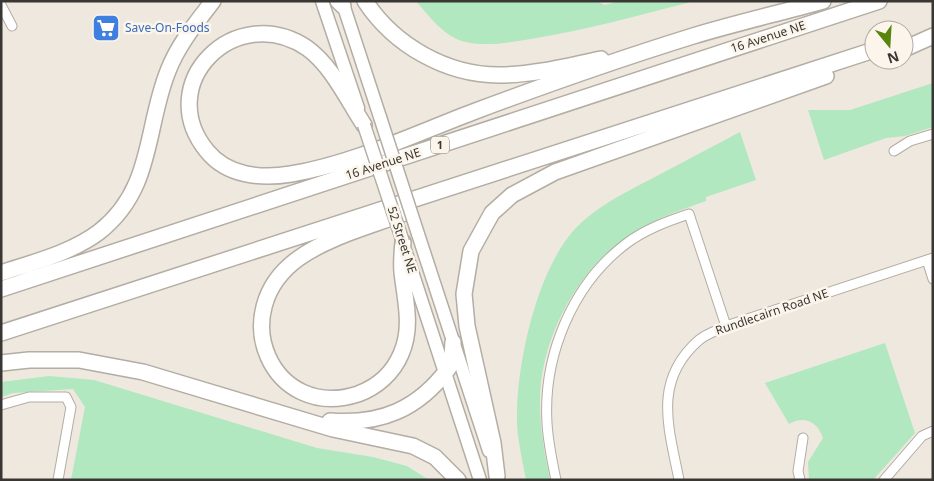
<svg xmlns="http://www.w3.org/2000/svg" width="934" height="481" font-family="'Noto Sans',sans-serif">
<rect width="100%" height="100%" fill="#eee8de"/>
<path fill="#b1e8bf" d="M416,1H596L605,5L619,1H695C640,15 586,30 531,39C510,42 487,47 466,42C445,38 429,16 416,1Z
M933,83V127L905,136L886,138L824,160L808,110H850Z
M740,132L756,180L706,197V201C677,211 649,221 624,239C574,274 539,344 540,404C540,430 545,455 550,480H526C522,457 516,435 517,412C518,357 539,260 582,222C603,203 628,191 653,178C682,163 711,147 740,132Z
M885,343L915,433L873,480H809L808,462L823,438C818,422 804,415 789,424L765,383Z
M49,376L94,380L317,448L373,457L407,466L429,480H71L85,407L73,389L13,393L1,397V382Z"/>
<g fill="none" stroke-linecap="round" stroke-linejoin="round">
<g stroke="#b3ada4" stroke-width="11">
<path id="minor" d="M1,5L12,26
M894,151L910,141L933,134
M927,260L933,279
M1,405L29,397H66L71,407L58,480
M556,480C552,461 548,442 547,423C543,356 572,284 627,243C646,229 668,221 689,214L726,326
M679,480C669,428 652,381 699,340C706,334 718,330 726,326L933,258
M800,480L798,471L803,438
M884,480L922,436L933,431"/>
</g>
<g stroke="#b3ada4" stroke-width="15">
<path id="secondary" d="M322,1L358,108
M342,1L380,117
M418,234L489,451
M404,247L480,480"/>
</g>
<g stroke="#b3ada4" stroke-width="18">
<path id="motorway" d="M338,1L343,6
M365,1C394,45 446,75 499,75C533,75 568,66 601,59
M904,49L933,36
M364,125C347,99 332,66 307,48C235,0 152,84 207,151C227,176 261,179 291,174C352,164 415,134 473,112C545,85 619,59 693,36C736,23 780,13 823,1
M403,242C402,252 401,262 402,272C405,300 413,327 401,354C393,373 377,387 358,394C273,422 223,312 299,258C330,236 372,226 407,212
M1,273C34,262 71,253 99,232C154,189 145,128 168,71C178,45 196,23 213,1
M1,289L879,1
M1,333L874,50
M1,363L29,360H79L143,372L333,429L413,446L435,457L458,480
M330,421C381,425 418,409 448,369C453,363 452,350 453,342
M497,476L493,443L467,326L464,294L471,251L492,213L512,195L555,172L826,76"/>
</g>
<use href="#minor" stroke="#fff" stroke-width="9"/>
<use href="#secondary" stroke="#fff" stroke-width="12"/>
<use href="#motorway" stroke="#fff" stroke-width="15"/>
<g stroke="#b3ada4" stroke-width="15" stroke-linecap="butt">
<path id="secondary-bridge" d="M380,117L418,234
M364,125L403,242"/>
</g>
<use href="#secondary-bridge" stroke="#fff" stroke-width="12"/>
</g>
<defs>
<g id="supermarket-square" transform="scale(1.4375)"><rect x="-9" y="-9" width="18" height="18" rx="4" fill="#3f7fe0" stroke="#fcf5eb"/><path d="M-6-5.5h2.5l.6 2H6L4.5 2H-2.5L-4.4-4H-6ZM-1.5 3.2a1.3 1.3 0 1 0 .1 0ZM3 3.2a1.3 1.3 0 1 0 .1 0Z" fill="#fff"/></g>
</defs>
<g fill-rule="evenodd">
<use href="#supermarket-square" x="106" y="28"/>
</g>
<g text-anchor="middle" stroke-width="5" stroke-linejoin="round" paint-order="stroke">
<rect fill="#fcf5eb" stroke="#74706a" stroke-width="1" x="431" y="136.5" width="18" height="17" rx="4"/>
<g font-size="11" font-weight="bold" fill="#393733">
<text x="440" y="149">1</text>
</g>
<g font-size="12" fill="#366cbe" stroke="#fcf5eb" text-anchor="start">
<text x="125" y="32">Save-On-Foods</text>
</g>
<g font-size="12" fill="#393733" stroke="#fcf5eb">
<text transform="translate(768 37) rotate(-18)" y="4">16 Avenue NE</text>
<text transform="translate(383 164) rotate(-18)" y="4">16 Avenue NE</text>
<text transform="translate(402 240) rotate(72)" y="4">52 Street NE</text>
<text transform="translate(772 312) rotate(-19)" y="4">Rundlecairn Road NE</text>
</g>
</g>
<rect width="934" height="481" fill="none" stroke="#393733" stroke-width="5"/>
<g transform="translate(889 45) rotate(162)"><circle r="24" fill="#fcf5eb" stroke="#aea9a1"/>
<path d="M0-4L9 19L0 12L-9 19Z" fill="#59840d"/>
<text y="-8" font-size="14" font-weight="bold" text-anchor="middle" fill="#393733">N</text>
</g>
</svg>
